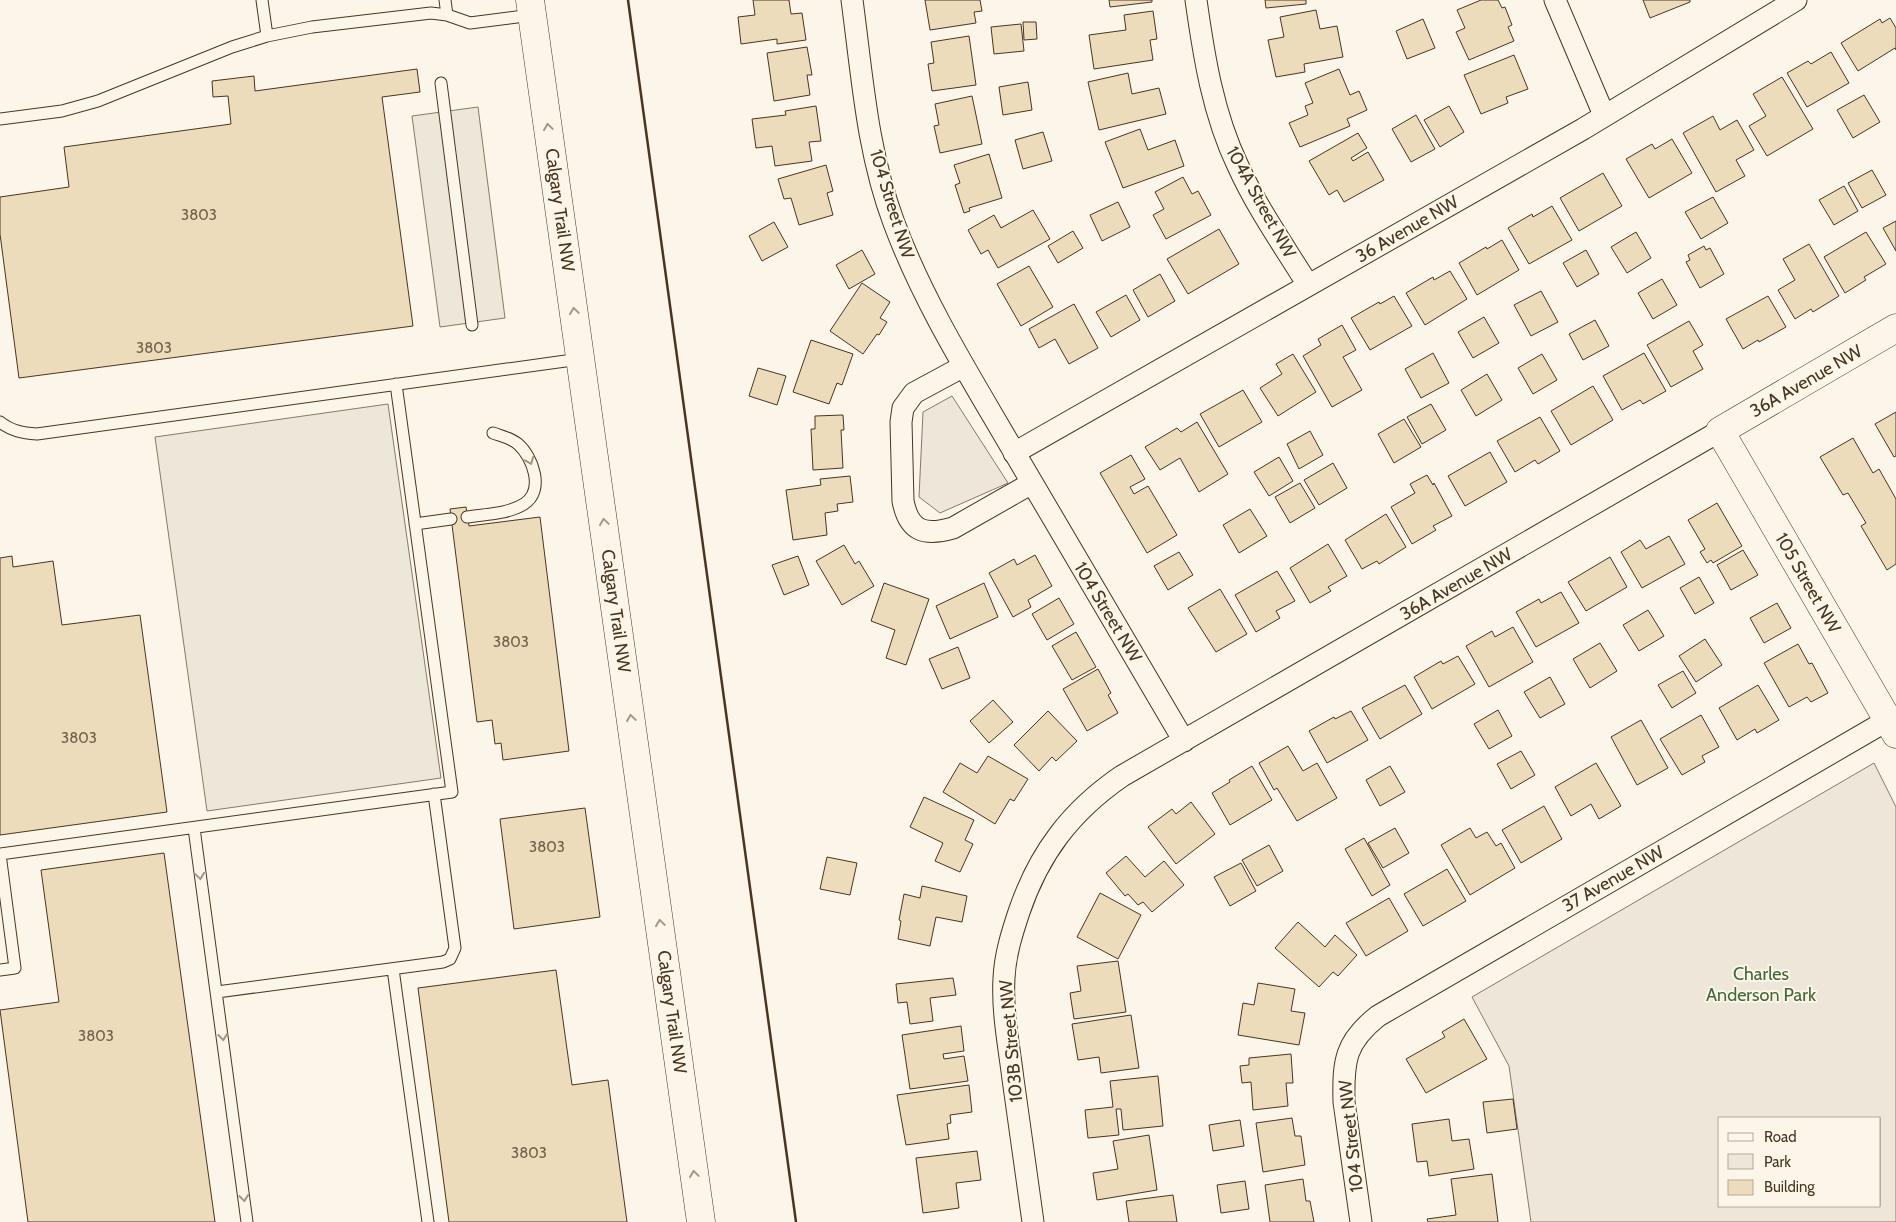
<svg xmlns="http://www.w3.org/2000/svg" width="1896" height="1222" font-family="Cabin,sans-serif">
<rect width="100%" height="100%" fill="#fbf6e9"/>
<path fill="#ede6d9" stroke="#887966" fill-rule="evenodd" d="M952,396L1008,483L940,513L919,497L923,412Z
M1874,763L1896,807V1222H1531L1509,1066L1472,997ZM1880,1118V1206H1720V1118Z"/>
<path fill="#ede7d9" stroke="#887966" d="M478,107L505,318L440,327L412,116Z
M388,404L441,778L207,811L155,437Z"/>
<path fill="#ecdcbc" stroke="#4a3520" d="M753,0H789L791,14L802,13L806,40L777,44V39L741,44L738,17L755,15Z
M925,0H980L982,11L974,12L976,23L930,30Z
M1109,0H1152V2L1110,7Z
M1265,0H1306V4L1266,8Z
M1481,0H1498L1502,8L1505,7L1512,25L1508,27L1514,41L1469,60L1456,32L1465,28L1457,10Z
M1643,0H1690V2L1650,18Z
M1316,10L1320,29L1337,26L1343,57L1304,64L1305,72L1276,77L1268,40L1284,37L1280,17Z
M1153,11L1157,39L1150,40L1153,60L1094,69L1089,35L1126,30L1124,15Z
M1890,18L1896,28V50L1895,48L1858,71L1841,43L1880,19L1882,23Z
M1423,19L1435,48L1407,59L1396,31Z
M1023,22H1036L1037,39L1024,40Z
M1021,24L1024,51L994,54L991,27Z
M969,36L976,85L932,91L928,64L934,63L931,42Z
M807,47L812,75H807L810,95L774,101L767,53Z
M1831,52L1849,83L1807,107L1787,73L1808,61L1811,64Z
M1514,55L1528,89L1506,97L1508,103L1481,114L1464,75Z
M417,69L420,92L382,97L413,326L19,378L0,234V197L69,187L64,147L231,124L228,96L213,97L212,81L254,76L255,91Z
M1339,69L1350,95L1359,91L1367,110L1347,119L1350,126L1300,147L1289,123L1308,115L1305,106L1313,103L1305,83Z
M1128,73L1132,94L1159,88L1166,114L1099,130L1088,82Z
M1782,77L1813,129L1767,156L1749,126L1766,116L1753,94Z
M1028,82L1032,110L1003,115L999,87Z
M1864,95L1880,122L1853,138L1837,110Z
M972,96L982,144L940,153L934,126L939,125L935,104Z
M816,106L821,141L809,142L812,161L775,166L772,146L756,148L752,119L786,115L785,111Z
M1449,106L1464,132L1440,147L1424,120Z
M1416,115L1435,149L1411,162L1392,129Z
M1713,116L1720,130L1737,120L1754,150L1736,160L1745,176L1716,192L1683,133Z
M1140,129L1148,150L1175,140L1184,166L1123,188L1105,142Z
M1043,132L1052,161L1023,169L1015,140Z
M1358,133L1367,148L1351,158L1353,161L1368,152L1384,180L1344,202L1337,190L1329,195L1309,161Z
M1672,139L1692,173L1649,198L1626,159L1652,144L1655,149Z
M989,154L1002,198L969,208L970,211L964,213L955,185L960,183L954,165Z
M826,165L833,191L827,193L833,215L799,225L791,198L784,199L778,179Z
M1872,170L1886,195L1862,208L1848,183Z
M1603,173L1622,206L1579,231L1560,198Z
M1183,177L1192,194L1198,191L1211,215L1166,239L1153,215L1164,209L1155,192Z
M1844,186L1858,211L1834,225L1819,200Z
M1713,197L1728,223L1701,239L1685,212Z
M1118,202L1130,227L1102,241L1090,215Z
M1552,206L1572,240L1529,264L1508,228L1532,214L1533,217Z
M1033,210L1050,239L998,268L988,250L981,254L968,230L994,215L1001,228Z
M1896,221V251L1883,228Z
M774,222L788,247L762,261L749,236Z
M1219,229L1239,264L1188,294L1167,259Z
M1073,231L1083,248L1058,263L1048,246Z
M1636,232L1651,258L1627,273L1611,247Z
M1866,232L1886,264L1864,277L1866,280L1845,293L1824,257Z
M1502,240L1519,270L1477,295L1459,263L1486,247L1487,249Z
M1809,244L1839,296L1813,312L1811,309L1795,319L1778,290L1795,280L1783,259Z
M1704,246L1706,250L1710,248L1724,274L1700,288L1686,262L1690,260L1688,255Z
M862,250L875,274L849,289L836,265Z
M1586,250L1599,274L1577,287L1563,263Z
M1029,266L1053,307L1021,326L997,284Z
M1450,271L1467,299L1425,325L1406,293L1433,277L1434,280Z
M1160,274L1175,301L1148,317L1133,290Z
M1662,279L1677,305L1653,319L1638,293Z
M862,283L890,302L880,318L887,322L879,335L877,334L863,354L830,331Z
M1541,291L1558,322L1531,336L1514,305Z
M1126,295L1140,320L1111,337L1096,312Z
M1394,296L1412,326L1370,350L1351,318L1379,302L1380,304Z
M1768,296L1786,327L1759,342L1758,340L1743,349L1726,319Z
M1074,304L1098,348L1069,364L1055,339L1039,348L1029,329Z
M1484,317L1499,343L1473,358L1458,332Z
M1595,320L1609,346L1583,360L1569,334Z
M1689,321L1703,345L1693,351L1703,369L1671,387L1647,345Z
M1342,325L1356,350L1343,357L1362,390L1332,407L1303,356L1321,345L1318,339Z
M811,340L853,354L842,385L837,383L829,404L793,392Z
M1433,353L1449,383L1421,398L1405,369Z
M1644,353L1666,391L1643,404L1640,400L1622,410L1603,376Z
M1293,354L1316,392L1278,416L1260,388L1282,374L1276,364Z
M1542,354L1557,380L1533,394L1518,368Z
M758,368L786,376L777,405L749,396Z
M1487,374L1502,400L1476,416L1461,390Z
M1593,386L1613,420L1571,445L1551,411Z
M1243,390L1262,422L1219,447L1200,414Z
M1431,404L1446,430L1422,444L1407,417Z
M1896,412V456L1894,457L1875,424Z
M843,415L844,430H841L843,468L813,470L811,429H815V416Z
M1540,417L1560,451L1538,464L1535,460L1515,472L1497,441Z
M1404,419L1421,447L1394,463L1378,434Z
M1197,422L1228,474L1199,492L1180,458L1160,470L1145,447L1177,428L1181,432Z
M1310,431L1323,455L1299,469L1287,444Z
M1853,438L1873,473L1879,469L1896,499V564L1887,570L1861,526L1866,523L1848,493L1843,495L1820,457Z
M1490,452L1507,482L1465,506L1448,476Z
M1131,455L1145,479L1130,487L1134,494L1148,486L1177,535L1147,553L1100,473Z
M1279,457L1293,481L1269,496L1254,472Z
M1333,463L1347,488L1319,505L1304,480Z
M1427,475L1433,485L1434,483L1452,516L1433,526L1436,530L1412,544L1391,507L1415,493L1410,484Z
M850,476L853,502L837,504L838,511L825,513L827,535L793,540L786,490L821,485L820,479Z
M1300,483L1315,508L1290,523L1275,497Z
M1717,503L1742,546L1713,563L1711,560L1707,563L1700,552L1705,549L1688,520Z
M466,507L469,526L540,517L569,751L503,760L501,743L495,744L492,720L477,722L450,509Z
M1250,509L1267,536L1239,553L1223,525Z
M1386,514L1406,547L1379,564L1377,561L1362,569L1345,540Z
M1669,536L1685,564L1642,588L1621,552L1640,540L1646,549Z
M1328,544L1347,576L1328,587L1331,591L1310,603L1290,568Z
M844,545L855,564L859,561L874,586L842,605L816,561Z
M1743,550L1758,575L1731,590L1717,565Z
M1179,552L1193,575L1168,590L1154,566Z
M1035,555L1052,586L1028,600L1031,607L1013,617L989,573L1014,559L1017,565Z
M12,556L13,567L53,561L62,625L140,615L167,812L0,835V558Z
M798,556L809,585L784,595L772,565Z
M1610,557L1627,587L1586,611L1568,582Z
M1277,571L1295,601L1276,611L1280,618L1256,632L1235,595Z
M1699,577L1714,603L1695,614L1680,588Z
M884,583L929,599L906,665L886,658L895,630L871,621Z
M984,583L998,617L950,639L936,606Z
M1220,589L1247,634L1216,652L1188,608Z
M1561,592L1579,623L1536,647L1516,612L1539,599L1541,603Z
M1059,598L1074,624L1047,640L1032,614Z
M1777,603L1791,628L1764,643L1750,618Z
M1648,610L1664,636L1639,651L1623,625Z
M1513,627L1533,662L1489,687L1466,646L1492,631L1495,637Z
M1076,632L1096,667L1072,680L1052,646Z
M1705,639L1722,665L1696,682L1679,656Z
M1600,643L1617,671L1590,688L1573,659Z
M1798,644L1809,664L1812,663L1828,693L1811,702L1807,697L1789,707L1764,663Z
M958,647L970,678L942,689L929,659Z
M1458,656L1475,684L1432,709L1414,677L1441,661L1443,664Z
M1098,669L1111,693L1108,695L1118,713L1087,731L1063,689Z
M1683,671L1696,693L1672,708L1658,685Z
M1550,677L1565,704L1540,718L1524,692Z
M1405,685L1422,714L1380,739L1362,708Z
M1758,685L1779,720L1757,733L1755,729L1737,740L1719,708Z
M993,700L1013,722L989,743L970,721Z
M1498,710L1512,736L1489,749L1474,724Z
M1048,711L1077,741L1056,761L1052,757L1039,771L1014,745Z
M1351,711L1368,740L1327,763L1309,731L1334,717L1335,719Z
M1701,715L1719,747L1702,756L1705,762L1682,775L1660,739Z
M1641,720L1668,768L1637,785L1611,737Z
M1288,746L1303,771L1317,763L1337,798L1297,821L1277,788L1274,790L1259,763Z
M1521,751L1535,775L1511,789L1497,764Z
M988,756L1028,779L1014,801L1010,799L995,824L943,792L960,763L977,773Z
M1596,763L1621,806L1599,819L1591,804L1571,816L1555,787Z
M1252,766L1272,800L1230,825L1212,793L1230,782L1229,780Z
M1390,766L1405,792L1380,806L1366,780Z
M924,797L974,820L965,840L973,844L960,872L935,861L943,843L910,827Z
M1191,802L1215,834L1176,864L1148,827L1172,809L1176,814Z
M1544,806L1562,839L1521,863L1502,830Z
M585,808L600,917L514,929L500,819Z
M1395,828L1409,853L1383,868L1368,843Z
M1470,828L1476,838L1487,832L1496,846L1501,843L1515,868L1470,895L1441,845Z
M1364,838L1390,885L1372,896L1345,849Z
M1269,845L1283,871L1257,886L1242,860Z
M164,853L215,1222H28L0,1010L59,1002L41,870Z
M1126,856L1145,877L1164,861L1184,885L1152,912L1143,902L1138,905L1128,894L1125,896L1106,873Z
M827,857L857,863L850,895L820,889Z
M1241,863L1256,891L1230,906L1214,877Z
M1447,869L1466,901L1423,926L1404,894Z
M922,886L967,896L962,922L936,917L930,946L898,939L901,921L899,920L904,894L920,898Z
M1100,893L1141,915L1118,959L1077,937Z
M1389,898L1408,931L1366,956L1346,923Z
M1298,922L1325,947L1335,935L1357,955L1338,976L1333,972L1319,987L1275,948Z
M1118,961L1126,1012L1074,1019L1070,993L1081,991L1077,966Z
M556,970L572,1085L608,1080L627,1222H449L418,988Z
M953,978L956,995L930,998L933,1021L910,1024L907,1002L898,1003L896,984Z
M1258,983L1295,989L1291,1011L1305,1013L1299,1045L1238,1035L1243,1003L1254,1005Z
M1131,1015L1139,1068L1101,1073L1099,1057L1078,1060L1072,1024Z
M1464,1019L1487,1059L1426,1093L1406,1059L1445,1037L1442,1032Z
M961,1026L964,1051L943,1054L944,1059L964,1056L968,1081L910,1089L902,1035Z
M1291,1054L1293,1083H1286L1288,1106L1253,1110L1251,1082L1242,1083L1240,1066L1249,1065V1058Z
M1158,1076L1163,1126L1123,1130L1121,1109H1116L1119,1135L1088,1138L1085,1110L1113,1107L1110,1081Z
M969,1085L972,1112L950,1115L951,1123L947,1124L949,1139L906,1145L897,1095Z
M1513,1099L1517,1129L1487,1133L1483,1102Z
M1292,1118L1295,1136H1301L1305,1165L1263,1172L1256,1123Z
M1449,1119L1452,1141L1469,1139L1474,1169L1429,1176L1427,1161L1417,1162L1412,1124Z
M1240,1120L1244,1146L1213,1151L1209,1125Z
M1149,1135L1157,1190L1097,1200L1093,1173L1118,1169L1113,1141Z
M977,1151L981,1180L956,1183L959,1208L923,1213L916,1158Z
M1492,1174L1498,1222H1428L1427,1219L1456,1215L1451,1179Z
M1303,1179L1306,1201H1310L1314,1222H1270L1265,1185Z
M1245,1181L1249,1209L1221,1213L1217,1185Z
M1173,1195L1177,1222H1129L1126,1201Z"/>
<g fill="none" stroke-linecap="round" stroke-linejoin="round">
<g stroke="#4a3520" stroke-width="13">
<path id="service" d="M262,0L267,36
M445,0L447,15
M441,83L472,325
M0,119L62,111L98,101L232,47L267,36L312,27L431,13L447,15L470,23L532,15
M0,422C11,431 23,433 37,434L580,359
M467,517C486,514 508,514 524,504C545,491 533,457 518,444C511,438 501,436 493,433
M415,524L451,519
M194,828L247,1222
M393,969L428,1222
M0,970L15,968L0,854L452,792L396,384
M217,992L443,962L450,959L455,948L434,794"/>
</g>
<g stroke="#4a3520" stroke-width="23">
<path id="minor" d="M852,0C862,74 867,152 894,223C923,301 968,373 1010,445C1068,544 1126,642 1184,741
M1196,0C1204,57 1213,114 1238,166C1257,208 1284,246 1308,285
M1555,0L1604,115
M964,366L914,393L903,408L901,422L903,501C909,532 925,536 953,528L1032,483
M1014,453L1583,129L1796,0
M1033,1222C1026,1174 1020,1127 1013,1079C1009,1046 1002,1012 1004,978C1005,955 1012,933 1019,912C1039,853 1071,811 1122,776L1720,431
M1361,1222L1344,1102C1343,1061 1345,1042 1378,1016L1888,720"/>
</g>
<g stroke="#4a3520" stroke-width="29">
<path id="tertiary" d="M1896,328L1720,431L1896,734"/>
</g>
<g stroke="#4a3520" stroke-width="29">
<path id="trunk" d="M530,0L701,1222"/>
</g>
<use href="#service" stroke="#fbf6e9" stroke-width="11"/>
<use href="#minor" stroke="#fbf6e9" stroke-width="21"/>
<use href="#tertiary" stroke="#fbf6e9" stroke-width="28"/>
<use href="#trunk" stroke="#fbf6e9" stroke-width="28"/>
<path stroke="#4a3520" stroke-width="2.5" d="M628,0L796,1222"/>
</g>
<defs><path id="oneway-chevron" d="M-2-3.5L2.5 0L-2 3.5" fill="none" stroke-width="1.6" stroke-linecap="round" stroke-linejoin="round" transform="scale(1.25)"/></defs>
<g stroke="#a29684">
<use href="#oneway-chevron" transform="translate(548 127) rotate(-98)"/>
<use href="#oneway-chevron" transform="translate(574 311) rotate(-98)"/>
<use href="#oneway-chevron" transform="translate(530 461) rotate(68)"/>
<use href="#oneway-chevron" transform="translate(604 522) rotate(-98)"/>
<use href="#oneway-chevron" transform="translate(631 718) rotate(-98)"/>
<use href="#oneway-chevron" transform="translate(200 876) rotate(82)"/>
<use href="#oneway-chevron" transform="translate(660 923) rotate(-98)"/>
<use href="#oneway-chevron" transform="translate(223 1037) rotate(83)"/>
<use href="#oneway-chevron" transform="translate(694 1174) rotate(-98)"/>
<use href="#oneway-chevron" transform="translate(244 1198) rotate(83)"/>
</g>
<g text-anchor="middle" stroke-width="4" stroke-linejoin="round" paint-order="stroke">
<g font-size="15" fill="#725f47">
<text x="199" y="220">3803</text>
<text x="154" y="353">3803</text>
<text x="511" y="647">3803</text>
<text x="79" y="743">3803</text>
<text x="547" y="852">3803</text>
<text x="96" y="1041">3803</text>
<text x="529" y="1158">3803</text>
</g>
<g font-size="18" fill="#4a3520" stroke="#fbf6e9">
<text transform="translate(1261 202) rotate(61)" y="6">104A Street NW</text>
<text transform="translate(892 204) rotate(73)" y="6">104 Street NW</text>
<text transform="translate(560 210) rotate(82)" y="6">Calgary Trail NW</text>
<text transform="translate(1407 229) rotate(-30)" y="6">36 Avenue NW</text>
<text transform="translate(1806 381) rotate(-30)" y="6">36A Avenue NW</text>
<text transform="translate(1808 583) rotate(60)" y="6">105 Street NW</text>
<text transform="translate(1456 584) rotate(-30)" y="6">36A Avenue NW</text>
<text transform="translate(616 611) rotate(82)" y="6">Calgary Trail NW</text>
<text transform="translate(1108 612) rotate(59)" y="6">104 Street NW</text>
<text transform="translate(1613 879) rotate(-30)" y="6">37 Avenue NW</text>
<text transform="translate(672 1012) rotate(82)" y="6">Calgary Trail NW</text>
<text transform="translate(1011 1041) rotate(-95)" y="6">103B Street NW</text>
<text transform="translate(1351 1136) rotate(-96)" y="6">104 Street NW</text>
</g>
<g font-size="18" fill="#436837" stroke="#fbf6e9">
<text x="1761" y="980">Charles<tspan x="1761" dy="21">Anderson Park</tspan></text>
</g>
</g>
<rect x="1718" y="1117" width="162" height="90" fill="#fbf6e9" stroke="#b4a999"/>
<rect x="1728" y="1133" width="25" height="8" fill="#fbf6e9" stroke="#b4a999"/>
<text x="1764" y="1142" font-size="15" fill="#4a3520">Road</text>
<rect x="1728" y="1154" width="25" height="15" fill="#ede6d9" stroke="#b4a999"/>
<text x="1764" y="1167" font-size="15" fill="#4a3520">Park</text>
<rect x="1728" y="1180" width="25" height="15" fill="#ecdcbc" stroke="#b4a999"/>
<text x="1764" y="1192" font-size="15" fill="#4a3520">Building</text>
</svg>
